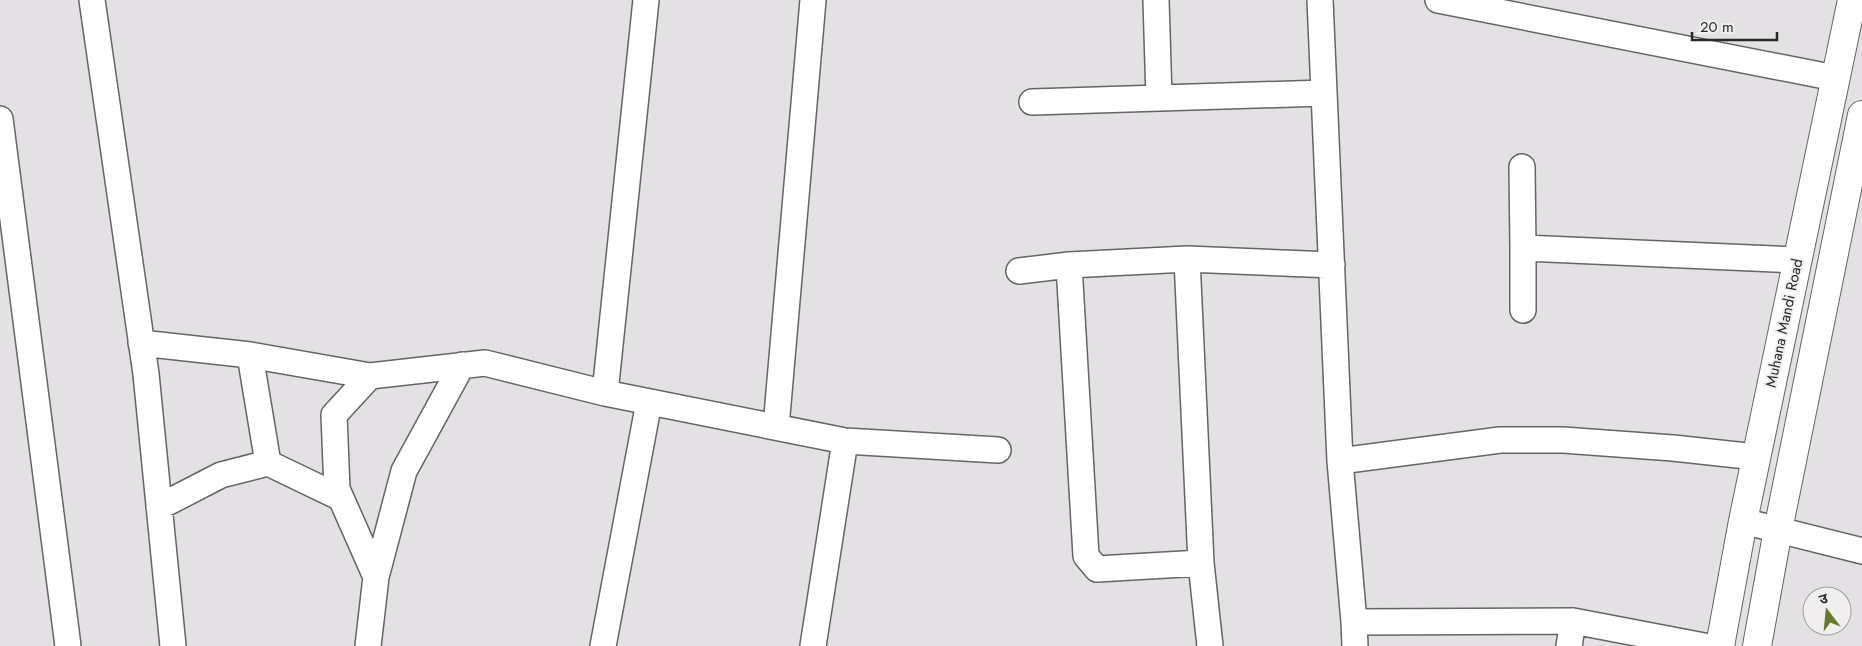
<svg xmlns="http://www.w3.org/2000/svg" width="1862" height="646" font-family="Jost,'Noto Sans Devanagari',sans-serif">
<rect width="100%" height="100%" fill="#e3e1e3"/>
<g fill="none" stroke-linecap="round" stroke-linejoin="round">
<g stroke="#666466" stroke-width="28">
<path id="minor" d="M92,0L146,374L173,646
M1156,0L1159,98
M1320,0L1340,461L1354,622L1573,621L1704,646
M1438,0L1835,78
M1032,102L1323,93
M0,119L68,646
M1522,167L1523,248L1797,260
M1523,248V310
M1187,259L1201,563L1210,646
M1069,265L1086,556L1097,569L1201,563
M1019,271L1069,265L1187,259L1332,265
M141,343L250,355L370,376
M250,355L268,463
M605,393L646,0
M776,427L813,0
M1340,461L1500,440H1563L1673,448L1756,457
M159,507L221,475L268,463L341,498
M1743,521L1862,551
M376,577L404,471L462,365
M1354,622L1355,646
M368,646L376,577L337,489L334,415L370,376L485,363L605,393L845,441L998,450
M603,646L649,402
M813,646L845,441
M1569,646L1573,621"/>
</g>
<g stroke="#666466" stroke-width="30">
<path id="secondary" d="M1720,646L1743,521L1852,0
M1757,646L1778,530L1862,115"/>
</g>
<use href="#minor" stroke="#fff" stroke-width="25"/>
<use href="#secondary" stroke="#fff" stroke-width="28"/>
</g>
<g text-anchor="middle" stroke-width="4" stroke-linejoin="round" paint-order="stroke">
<g font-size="15" fill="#2a292a" stroke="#f1eef0">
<text transform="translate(1784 323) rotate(-78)" y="5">Muhana Mandi Road</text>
</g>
</g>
<g transform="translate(1827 611) rotate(344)"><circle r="24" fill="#f1eef0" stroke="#a19fa1"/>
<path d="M0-4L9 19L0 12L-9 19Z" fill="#677a29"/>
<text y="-8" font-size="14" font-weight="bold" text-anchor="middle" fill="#2a292a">उ</text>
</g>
<path d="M1692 32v8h85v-8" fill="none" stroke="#2a292a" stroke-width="2.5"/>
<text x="1700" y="32" font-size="15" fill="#2a292a" stroke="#f1eef0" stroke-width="4" paint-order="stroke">20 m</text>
</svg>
